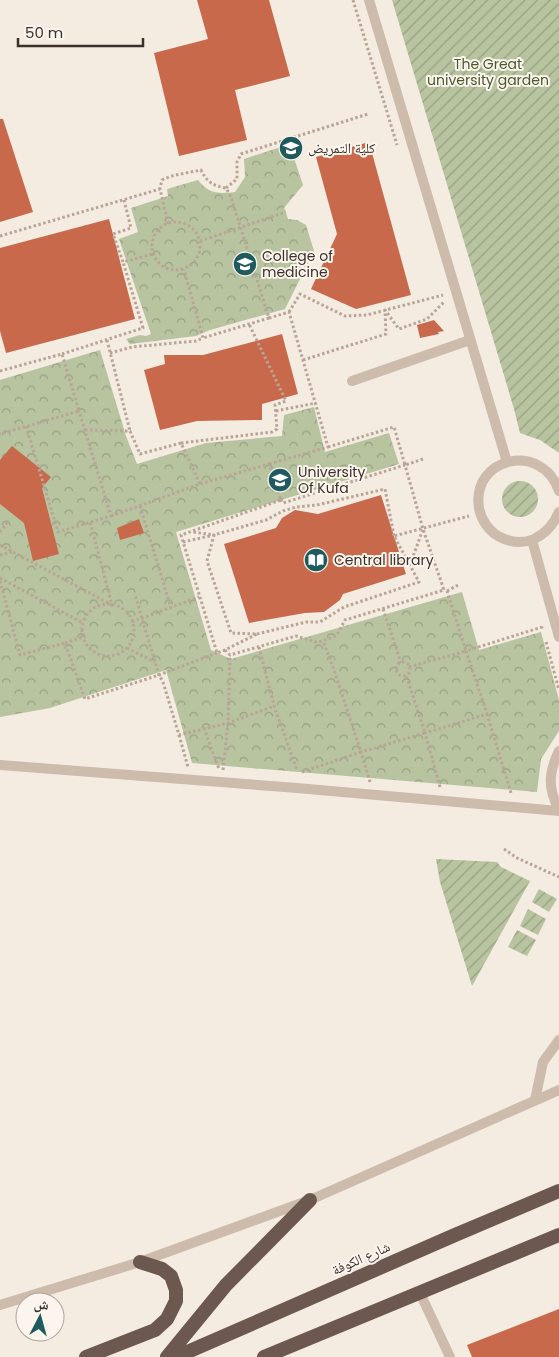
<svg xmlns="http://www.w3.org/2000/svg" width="559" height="1357" font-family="Poppins,'Noto Naskh Arabic',sans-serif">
<defs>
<pattern id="park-crowns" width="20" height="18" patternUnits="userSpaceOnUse" patternTransform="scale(1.25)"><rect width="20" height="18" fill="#b8c4a0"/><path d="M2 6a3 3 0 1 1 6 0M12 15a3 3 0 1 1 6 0" fill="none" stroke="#97a083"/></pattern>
<pattern id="garden-furrows" width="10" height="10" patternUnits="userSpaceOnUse" patternTransform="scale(1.25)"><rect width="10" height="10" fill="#b8c4a0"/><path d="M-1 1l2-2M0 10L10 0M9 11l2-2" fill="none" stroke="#97a083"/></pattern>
</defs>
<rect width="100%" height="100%" fill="#f4ebe1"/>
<path fill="url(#park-crowns)" d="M287,145L295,161L303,185L284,208L288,219L297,220L306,225L314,251L285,309L210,330L196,336L130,344L126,339L140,335L146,336L151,334L119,239L138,232L131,208L168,196L167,189L198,180C209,194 218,194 235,192L245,177L244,159Z
M100,350L126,436L137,464L206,443L282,436L284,415L314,407L325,452L389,433L399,464L176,532L211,650L231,659L462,592L479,650L541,632L559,700V731L541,759L537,792L192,763L166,670L50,708L0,717V380Z"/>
<path fill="url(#garden-furrows)" d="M392,0H559V453L540,440L520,433L514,409Z
M502 499a18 18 0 1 1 36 0a18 18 0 1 1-36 0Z
M436,859L497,862L501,867L530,881L472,986L440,882Z
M539,889L557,899L549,912L532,902Z
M528,909L546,919L538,935L520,926Z
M517,930L536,940L527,956L508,947Z"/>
<path fill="#c8694b" d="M197,0H269L290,76L235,90L247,140L179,156L154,53L208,39Z
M0,119H3L33,212L0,222Z
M369,142L411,295L356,309L311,289L337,234L316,157Z
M109,219L135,319L6,353L0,331V248Z
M434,320L444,331L438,332L439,334L420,338L417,325Z
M282,334L298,394L262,404V420L197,421L160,430L144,370L165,364L164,355H203Z
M12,446L51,477L42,488L59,554L33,561L24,523L0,504V460Z
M381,495L406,574L343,594L340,600L324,612L305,613L249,623L224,544L276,528L282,518L295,510L318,514Z
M139,519L144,533L120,540L117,528Z
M559,1309V1357H472L467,1345Z"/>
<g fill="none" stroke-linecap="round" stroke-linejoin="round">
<path stroke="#b9a596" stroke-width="3" stroke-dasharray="2.5 2.5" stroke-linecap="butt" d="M353,0L397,145
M226,188L237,179V162L241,154L368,114
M124,200L131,228L113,234L123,262L153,254
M152 246a24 24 0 1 1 48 0a24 24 0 1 1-48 0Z
M168,224L160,189L162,180C174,174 188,173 201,170C207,182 213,186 226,188L231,197L269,318L203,338
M0,236L160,189
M200,241L286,212
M289,312L300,294L345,316L367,315L443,295
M269,318L289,312L328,447L269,464
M107,340L130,431
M110,353L132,347L196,341L203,338L184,270
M62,354L143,328L123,262
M303,360L386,334L385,310L399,329L427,319L445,301
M0,371L62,354L79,411L0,434
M276,411L316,403
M26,426L58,532L111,516L79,411
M85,430L130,431L140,454L181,443L200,484
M181,443L272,432L277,429L275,405L286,401L249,324
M328,447L394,427L405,465L423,459
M140,506L171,608
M111,516L200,484L269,464L281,500L181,535L217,653L225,650L257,634L231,633L207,561L214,535L266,520L283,511L296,507L317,505L385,489L394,536
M0,532L7,523
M183,542L214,535L193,532
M0,545L112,605L90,522
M0,555L12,552
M410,565L423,529
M0,578L83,623
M0,581L20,655L65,643L85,699L159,675L135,595
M447,591L460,584
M82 630a26 26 0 1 1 52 0a26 26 0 1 1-52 0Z
M383,609L401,663
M132,622L199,597
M257,634L306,622H320L344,607L419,582L394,536L469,516
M546,642L559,690
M65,643L83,637
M259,647L274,706L297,770
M127,648L155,662
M225,650L230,655L296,636L316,642L323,641L337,635L345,620L444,590L423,529L405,465L283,503L281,500
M217,653L159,675L163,682L179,735L228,723L274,706
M396 669a7 7 0 1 1 14 0a7 7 0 1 1-14 0Z
M409,667L466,651L447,591L444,590
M487,714L511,793H509
M204,728L219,769
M179,735L188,767
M223,770L228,723L230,655
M302,772L361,752L333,667L323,641
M370,782L361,752L425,733L406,675
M440,787L425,733L487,714L466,651L542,627V625
M504,849L517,858L559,877"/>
<path stroke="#cdbbac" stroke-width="10" d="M369,0L507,462
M352,381L470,340
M559,491C542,441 471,457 479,508C481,519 488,530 498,536C509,542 522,544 534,539C547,533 554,524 559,512
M532,540L559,637
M559,751C548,774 548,788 559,810
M0,765L297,788L559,811
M535,1100L543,1062L559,1040
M420,1293L450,1357
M0,1305L140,1262L310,1200L559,1090"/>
<path stroke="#6c584f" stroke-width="14" d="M86,1357L155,1330L167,1319L176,1301V1290L171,1276L162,1269L140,1262
M167,1357L226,1285L310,1200
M176,1357L455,1235L559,1191
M264,1357L559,1235"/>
</g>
<defs>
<g id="university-disc" transform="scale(1.25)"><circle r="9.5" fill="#1f5a5e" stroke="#fbf5ee"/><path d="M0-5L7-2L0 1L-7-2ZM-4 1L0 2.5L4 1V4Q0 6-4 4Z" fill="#fff"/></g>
<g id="library-disc" transform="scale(1.25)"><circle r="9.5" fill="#1f5a5e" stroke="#fbf5ee"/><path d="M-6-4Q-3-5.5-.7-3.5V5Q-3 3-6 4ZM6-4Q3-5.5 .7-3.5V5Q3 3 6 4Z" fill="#fff"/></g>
</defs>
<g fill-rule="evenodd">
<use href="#university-disc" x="291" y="148"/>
<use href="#university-disc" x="245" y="264"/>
<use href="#university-disc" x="280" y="480"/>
<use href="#library-disc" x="316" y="560"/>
</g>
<g text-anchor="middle" stroke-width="4" stroke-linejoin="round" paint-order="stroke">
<g font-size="14" fill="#4a5a2e" stroke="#fbf5ee">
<text x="488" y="69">The Great<tspan x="488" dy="16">university garden</tspan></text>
</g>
<g font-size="14" fill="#3b302b" stroke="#fbf5ee" text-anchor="start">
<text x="308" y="153">كلية التمريض</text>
<text x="262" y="261">College of<tspan x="262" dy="16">medicine</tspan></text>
<text x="298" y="477">University<tspan x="298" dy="16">Of Kufa</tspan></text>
<text x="334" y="565">Central library</text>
</g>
<g font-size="14" fill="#3b302b" stroke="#fbf5ee">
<text transform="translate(361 1258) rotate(-24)" y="5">شارع الكوفة</text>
</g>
</g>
<g transform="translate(40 1317) rotate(6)"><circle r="24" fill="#fbf5ee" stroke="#aea6a0"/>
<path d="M0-4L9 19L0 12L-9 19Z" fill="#1f5a5e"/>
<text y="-8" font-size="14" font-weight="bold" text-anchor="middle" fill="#3b302b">ش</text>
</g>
<path d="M18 38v8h125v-8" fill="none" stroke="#3b302b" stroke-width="2.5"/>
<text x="25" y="38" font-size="15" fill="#3b302b" stroke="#fbf5ee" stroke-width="4" paint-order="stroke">50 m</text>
</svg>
